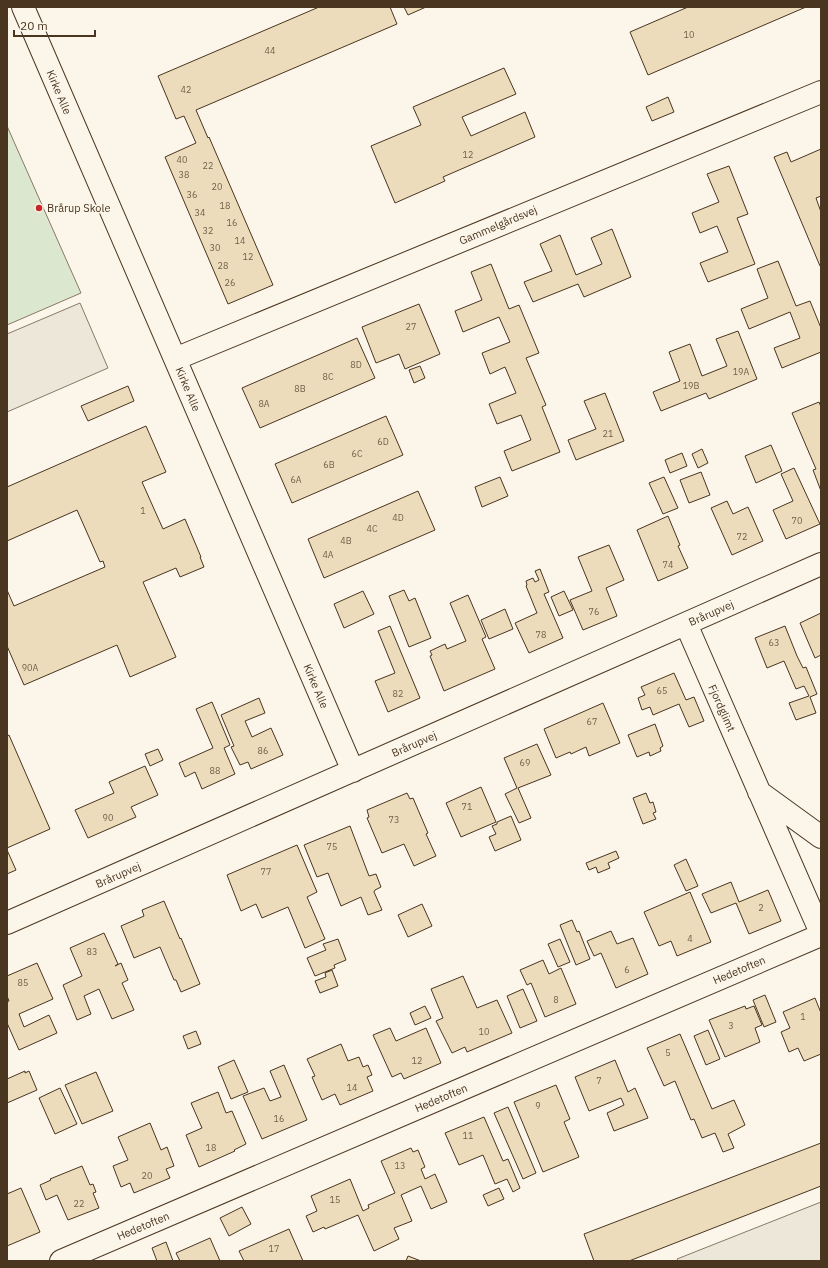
<svg xmlns="http://www.w3.org/2000/svg" width="828" height="1268" font-family="'IBM Plex Sans',sans-serif">
<rect width="100%" height="100%" fill="#fbf6e9"/>
<path fill="#dce7d0" stroke="#887966" d="M7,126L81,293L7,325Z"/>
<path fill="#ede7d9" stroke="#887966" d="M80,303L108,368L7,412V334Z
M821,1202V1261H678L677,1259Z"/>
<path fill="#ecdcbc" stroke="#4a3520" d="M319,7H390L397,24L196,110L208,138L209,137L273,285L228,304L165,157L196,143L184,116L176,119L158,76Z
M404,7H426L408,15Z
M688,7H806L648,75L630,32Z
M504,68L516,94L462,117L471,136L525,112L535,137L443,177L445,181L395,203L371,146L421,125L413,107Z
M668,97L674,112L652,121L646,107Z
M821,149V196L816,198L821,212V266H820L774,157L787,152L791,162Z
M729,166L748,214L737,218L755,264L708,282L700,263L728,252L717,226L700,233L692,213L719,202L707,174Z
M612,229L631,277L584,297L578,284L533,302L524,282L552,271L540,244L560,235L576,275L602,264L591,238Z
M778,261L796,306L810,301L821,328V352L782,368L774,348L800,338L790,312L749,329L741,309L768,298L757,269Z
M491,264L509,309L519,305L539,353L526,358L546,405L542,407L560,452L512,471L504,451L531,440L521,415L497,424L489,404L516,393L505,367L490,374L482,353L510,342L499,317L463,332L455,311L482,300L471,272Z
M419,304L440,354L405,369L399,354L376,363L362,327Z
M738,331L757,379L709,399L706,393L661,411L653,392L680,381L669,352L690,344L702,376L727,366L716,339Z
M357,338L375,378L260,428L242,388Z
M420,366L425,378L414,383L409,370Z
M128,386L134,401L88,421L81,406Z
M605,393L624,441L576,460L568,440L596,429L584,401Z
M819,402L821,407V491L813,470L816,469L792,413Z
M386,416L403,455L292,503L275,464Z
M146,426L166,472L142,482L163,529L185,519L201,557H200L204,567L180,577L176,568L143,582L176,657L130,677L117,645L24,685L7,646V590L14,606L105,567L103,561L100,562L77,510L7,541V487Z
M771,445L782,471L756,483L745,456Z
M702,449L708,463L698,468L692,454Z
M682,453L687,466L670,473L665,460Z
M794,468L820,524L786,539L773,510L793,501L781,474Z
M701,472L710,495L689,503L680,480Z
M500,477L508,496L482,507L475,487Z
M664,477L678,508L663,514L649,483Z
M418,491L435,530L324,578L308,539Z
M727,501L733,514L748,507L763,541L732,555L711,508Z
M668,516L680,545L678,546L688,568L658,581L637,530Z
M609,545L624,580L606,588L617,616L583,630L570,600L592,591L578,557Z
M540,569L549,592L544,594L563,638L529,653L515,623L537,613L526,586L527,585L526,581L533,578L535,582L539,580L535,571Z
M404,590L409,601L415,598L431,638L409,647L389,596Z
M363,591L374,614L344,628L334,604Z
M564,591L573,610L559,616L551,597Z
M468,595L486,637L482,639L495,669L444,691L430,656L432,655L430,651L445,644L447,649L466,641L450,603Z
M505,609L513,629L489,639L481,620Z
M821,613V655L815,658L800,623Z
M390,626L420,698L388,712L375,681L395,673L378,631Z
M785,626L797,656L803,668L806,667L817,694L810,697L816,713L796,720L789,703L809,696L804,686L796,689L784,661L767,668L755,638Z
M674,673L686,700L694,697L704,721L689,727L679,704L653,715L650,707L642,710L638,698L645,695L641,687Z
M259,698L265,713L245,721L252,737L271,728L283,755L251,769L248,762L240,765L231,747L234,746L221,715Z
M212,702L230,745L224,748L235,774L202,789L195,772L185,777L179,763L213,748L196,709Z
M603,703L620,743L589,756L586,747L571,754L570,752L556,758L544,729Z
M655,724L663,746L660,748L661,751L650,756L649,752L637,757L628,735Z
M9,735L50,829L7,848V736Z
M537,744L551,775L518,788L531,818L519,823L505,794L517,788L504,758Z
M158,749L163,760L150,766L145,754Z
M145,766L158,795L131,807L136,817L88,838L75,810L114,793L109,782Z
M481,787L496,822L461,837L446,803Z
M407,793L410,799L413,798L428,833L426,834L436,856L414,866L404,844L382,853L367,818L369,817L367,810Z
M646,793L650,803L653,802L656,812L653,813L656,819L643,824L633,798Z
M511,816L521,840L495,851L489,837L496,834L492,826L497,824V822Z
M350,826L369,876L376,874L381,887L375,890L374,892L382,910L368,915L361,897L341,906L328,873L317,877L304,845Z
M297,845L317,892L307,897L325,939L305,948L288,907L262,918L256,904L241,911L227,875Z
M7,850L16,870L7,874Z
M616,851L619,858L608,863L610,868L598,873L596,867L589,870L586,863Z
M686,859L698,886L686,891L674,865Z
M731,882L739,902L768,890L781,921L749,934L736,903L711,913L702,894Z
M690,892L711,942L677,956L671,941L659,946L644,912Z
M164,901L180,939L181,938L200,984L181,992L176,980H174L160,947L134,958L121,926L144,916L142,910Z
M422,904L432,926L408,937L398,915Z
M572,920L577,932L579,931L590,959L576,965L560,925Z
M611,931L617,944L633,938L648,974L616,988L601,953L594,956L587,941Z
M104,933L118,964L115,966L121,963L128,980L122,983L134,1010L112,1019L99,989L84,996L91,1014L77,1020L63,985L82,976L70,948Z
M338,939L346,960L334,965L335,968L315,976L307,958L326,950L323,944Z
M560,939L570,962L558,967L548,944Z
M543,960L549,974L561,968L576,1004L545,1017L531,983L527,985L520,970Z
M37,963L53,999L19,1014L24,1027L49,1015L57,1033L19,1050L7,1023V1002L9,1001L7,996V976Z
M332,970L338,986L320,993L315,981L326,977L325,973Z
M463,976L477,1008L497,1000L512,1033L467,1052L465,1047L452,1053L436,1021L443,1018L431,989Z
M523,989L537,1021L520,1028L507,996Z
M765,995L776,1022L764,1027L753,1000Z
M815,998L821,1013V1054L804,1061L798,1048L789,1052L781,1032L790,1028L783,1012Z
M425,1006L431,1018L415,1025L410,1013Z
M745,1006L746,1009L754,1006L762,1025L755,1028L760,1042L725,1057L709,1020Z
M390,1028L396,1041L426,1028L441,1063L404,1079L401,1073L392,1077L373,1035Z
M708,1030L720,1059L706,1065L694,1036Z
M196,1031L201,1044L188,1049L183,1036Z
M680,1034L712,1109L734,1100L745,1125L728,1134L734,1148L723,1152L715,1133L702,1138L694,1119L691,1120L675,1081L664,1086L647,1048Z
M341,1044L348,1061L359,1057L363,1067L368,1065L372,1075L367,1077L373,1091L340,1105L335,1094L322,1100L312,1077L315,1076L307,1059Z
M234,1060L248,1092L231,1099L218,1067Z
M615,1060L628,1092L635,1088L648,1118L614,1131L607,1113L624,1105L621,1098L589,1111L575,1077Z
M284,1065L307,1120L262,1139L243,1096L264,1088L270,1101L281,1097L270,1071Z
M25,1071V1073L29,1071L37,1090L7,1103V1079Z
M96,1072L113,1111L82,1124L65,1085Z
M556,1085L570,1119L564,1122L579,1157L543,1172L514,1102Z
M60,1088L77,1124L55,1134L39,1098Z
M218,1092L226,1113L232,1111L246,1144L234,1150L235,1151L199,1167L186,1135L202,1128L191,1103Z
M508,1107L536,1173L523,1179L494,1113Z
M484,1117L503,1161L508,1159L520,1188L513,1192L507,1179L495,1184L483,1155L459,1165L445,1133Z
M150,1123L161,1150L167,1147L174,1166L166,1169L170,1178L134,1193L130,1183L121,1187L113,1166L128,1160L118,1137Z
M821,1143V1186L629,1261H594L584,1234Z
M411,1148L413,1152L418,1150L425,1167L421,1169L425,1179L435,1174L447,1202L431,1209L421,1186L401,1195L412,1221L394,1228L399,1239L374,1251L358,1215L325,1229L324,1227L313,1232L306,1216L317,1211L311,1196L350,1179L363,1211L369,1208L368,1205L395,1193L381,1161Z
M82,1166L90,1185L93,1184L96,1192L93,1193L99,1208L68,1220L57,1195L46,1200L40,1185L51,1180L50,1179Z
M21,1188L40,1232L7,1246V1194Z
M499,1188L504,1199L488,1206L483,1195Z
M242,1207L251,1224L229,1236L220,1218Z
M289,1229L303,1261H244L239,1251Z
M210,1238L220,1261H180L176,1253Z
M166,1242L173,1261H157L152,1248Z
M408,1256L421,1261H406Z"/>
<g fill="none" stroke-linecap="round" stroke-linejoin="round">
<g stroke="#4a3520" stroke-width="24">
<path id="minor" d="M23,7L353,771
M175,359L821,92
M686,624L821,933
M759,792L821,837
M7,923L821,564
M61,1261L821,935"/>
</g>
<use href="#minor" stroke="#fbf6e9" stroke-width="22"/>
</g>
<circle fill="#c62828" stroke="#fbf6e9" stroke-width="1.5" cx="39" cy="208" r="4"/>
<g text-anchor="middle" stroke-width="3" stroke-linejoin="round" paint-order="stroke">
<g font-size="9" fill="#725f47">
<text x="689" y="38">10</text>
<text x="270" y="54">44</text>
<text x="186" y="93">42</text>
<text x="468" y="158">12</text>
<text x="182" y="163">40</text>
<text x="208" y="169">22</text>
<text x="184" y="178">38</text>
<text x="217" y="190">20</text>
<text x="192" y="198">36</text>
<text x="225" y="209">18</text>
<text x="200" y="216">34</text>
<text x="232" y="226">16</text>
<text x="208" y="234">32</text>
<text x="240" y="244">14</text>
<text x="215" y="251">30</text>
<text x="248" y="260">12</text>
<text x="223" y="269">28</text>
<text x="230" y="286">26</text>
<text x="411" y="330">27</text>
<text x="356" y="368">8D</text>
<text x="741" y="375">19A</text>
<text x="328" y="380">8C</text>
<text x="691" y="389">19B</text>
<text x="300" y="392">8B</text>
<text x="264" y="407">8A</text>
<text x="608" y="437">21</text>
<text x="383" y="445">6D</text>
<text x="357" y="457">6C</text>
<text x="329" y="468">6B</text>
<text x="296" y="483">6A</text>
<text x="143" y="514">1</text>
<text x="398" y="521">4D</text>
<text x="797" y="524">70</text>
<text x="372" y="532">4C</text>
<text x="742" y="540">72</text>
<text x="346" y="544">4B</text>
<text x="328" y="558">4A</text>
<text x="668" y="568">74</text>
<text x="594" y="615">76</text>
<text x="541" y="638">78</text>
<text x="774" y="646">63</text>
<text x="30" y="671">90A</text>
<text x="662" y="694">65</text>
<text x="398" y="697">82</text>
<text x="592" y="725">67</text>
<text x="263" y="754">86</text>
<text x="525" y="766">69</text>
<text x="215" y="774">88</text>
<text x="467" y="810">71</text>
<text x="108" y="821">90</text>
<text x="394" y="823">73</text>
<text x="332" y="850">75</text>
<text x="266" y="875">77</text>
<text x="761" y="911">2</text>
<text x="690" y="942">4</text>
<text x="92" y="955">83</text>
<text x="627" y="973">6</text>
<text x="23" y="986">85</text>
<text x="556" y="1003">8</text>
<text x="803" y="1020">1</text>
<text x="731" y="1029">3</text>
<text x="484" y="1035">10</text>
<text x="668" y="1056">5</text>
<text x="417" y="1064">12</text>
<text x="599" y="1084">7</text>
<text x="352" y="1091">14</text>
<text x="538" y="1109">9</text>
<text x="279" y="1122">16</text>
<text x="468" y="1139">11</text>
<text x="211" y="1151">18</text>
<text x="400" y="1169">13</text>
<text x="147" y="1179">20</text>
<text x="335" y="1203">15</text>
<text x="79" y="1207">22</text>
<text x="274" y="1252">17</text>
</g>
<g font-size="11" fill="#4a3520" stroke="#fbf6e9">
<text transform="translate(59 92) rotate(67)" y="4">Kirke Alle</text>
<text transform="translate(498 225) rotate(-23)" y="4">Gammelgårdsvej</text>
<text transform="translate(188 389) rotate(67)" y="4">Kirke Alle</text>
<text transform="translate(711 613) rotate(-24)" y="4">Brårupvej</text>
<text transform="translate(316 686) rotate(67)" y="4">Kirke Alle</text>
<text transform="translate(722 708) rotate(66)" y="4">Fjordglimt</text>
<text transform="translate(414 744) rotate(-24)" y="4">Brårupvej</text>
<text transform="translate(118 875) rotate(-24)" y="4">Brårupvej</text>
<text transform="translate(739 970) rotate(-23)" y="4">Hedetoften</text>
<text transform="translate(441 1098) rotate(-23)" y="4">Hedetoften</text>
<text transform="translate(143 1226) rotate(-23)" y="4">Hedetoften</text>
</g>
<g font-size="11" fill="#4a3520" stroke="#fbf6e9" text-anchor="start">
<text x="47" y="212">Brårup Skole</text>
</g>
</g>
<rect width="828" height="1268" fill="none" stroke="#4a3520" stroke-width="16"/>
<path d="M14 30v6h81v-6" fill="none" stroke="#4a3520" stroke-width="2"/>
<text x="20" y="30" font-size="12" fill="#4a3520" stroke="#fbf6e9" stroke-width="3" paint-order="stroke">20 m</text>
</svg>
